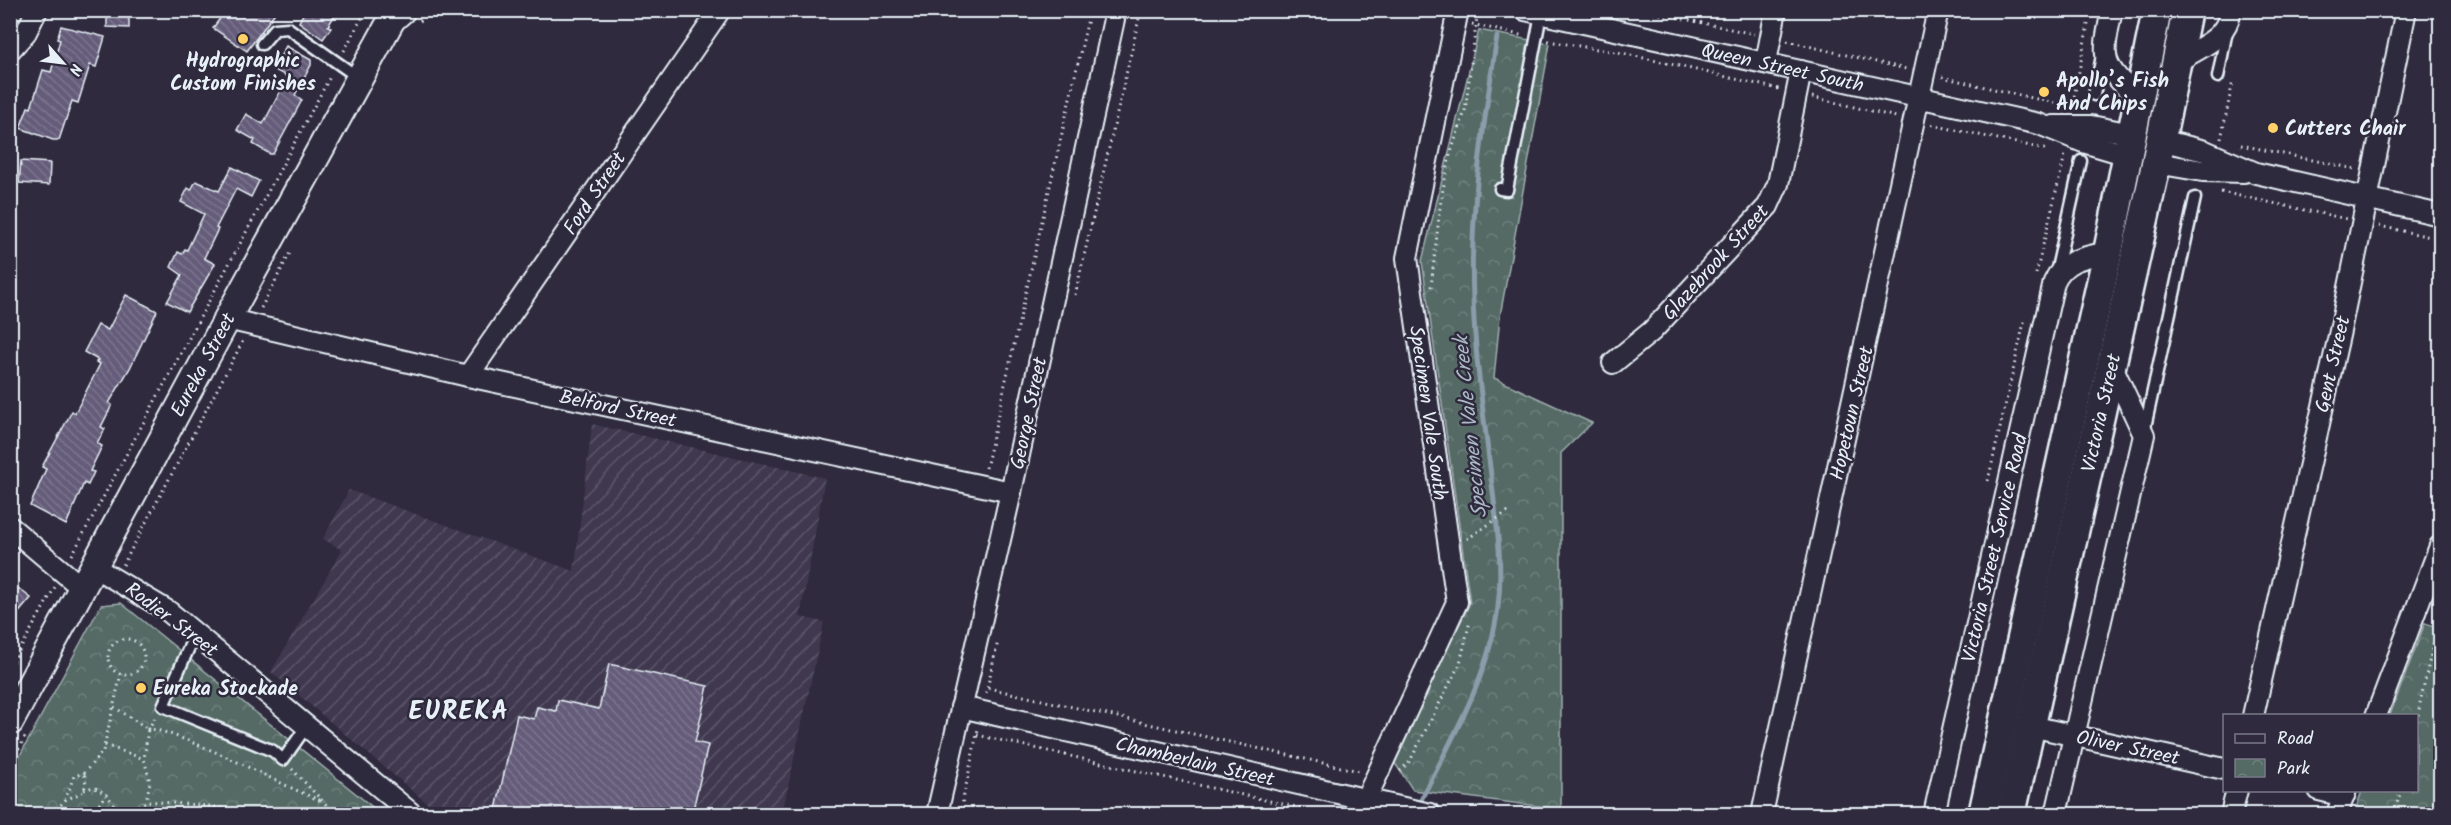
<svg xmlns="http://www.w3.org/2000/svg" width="2451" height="825" font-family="Kalam,sans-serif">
<defs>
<pattern id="industrial-furrows" width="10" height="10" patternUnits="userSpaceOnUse" patternTransform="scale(1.5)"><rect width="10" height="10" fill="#3f394f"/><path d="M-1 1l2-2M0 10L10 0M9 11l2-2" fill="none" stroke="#5b5669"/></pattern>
<pattern id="park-crowns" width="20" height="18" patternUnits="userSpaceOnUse" patternTransform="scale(1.5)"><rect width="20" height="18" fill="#546a65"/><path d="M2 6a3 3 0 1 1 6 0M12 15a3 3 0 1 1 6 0" fill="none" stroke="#6d807c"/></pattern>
<pattern id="building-back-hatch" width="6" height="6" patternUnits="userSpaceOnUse" patternTransform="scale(1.5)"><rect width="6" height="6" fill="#655c7a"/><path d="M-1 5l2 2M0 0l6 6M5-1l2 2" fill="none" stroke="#7b748e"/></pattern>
</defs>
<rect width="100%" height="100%" fill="#2f2a3d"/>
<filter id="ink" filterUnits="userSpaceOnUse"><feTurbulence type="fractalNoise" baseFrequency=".0167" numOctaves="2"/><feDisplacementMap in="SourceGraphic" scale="12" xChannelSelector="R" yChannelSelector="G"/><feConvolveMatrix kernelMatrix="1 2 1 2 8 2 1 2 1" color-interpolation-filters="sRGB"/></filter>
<g filter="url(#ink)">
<path fill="url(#industrial-furrows)" d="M592,424L825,478L800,617L824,622L782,814H440L271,672L342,550L323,539L349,490L574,571Z"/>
<path fill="url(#park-crowns)" stroke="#9eaeae" stroke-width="1.5" d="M1479,30L1550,44L1500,316L1494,378L1592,423L1561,453V809L1413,790L1392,759L1470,603L1422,261Z
M121,603L381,814H11V772L101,605Z
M2425,623L2440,628V814H2354L2362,791L2416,790V716L2390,715Z"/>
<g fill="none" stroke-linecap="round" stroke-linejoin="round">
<path stroke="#8b9cab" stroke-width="5" d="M1421,800C1452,738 1489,677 1498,607C1503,566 1497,525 1492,484C1485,423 1475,361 1473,299C1469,211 1484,123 1497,37"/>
</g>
<path fill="url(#building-back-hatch)" stroke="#e8f1f8" stroke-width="1.5" d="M107,10H129V28L107,27Z
M226,10H277L247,51L213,28Z
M305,10H338L328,26L331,28L323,39L299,22Z
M61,26L105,37L96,67L90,65L78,103L72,101L59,140H53L20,128L28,107L31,108L43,70L51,72L60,40L57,39Z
M286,46L311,60V65L295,95L302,100L273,154H270L253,144L255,140L237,130L246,114L263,124L288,77L273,69Z
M21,161L50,163L49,185L19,183Z
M232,167L259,181L251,197L236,189L216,228L218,229L204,258L215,264L187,312L167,302L182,275L171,267L178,252L182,254L185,249L187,250L204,214L181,202L188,188L191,190L196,181L219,191Z
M126,295L157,311L130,368L109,403L112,405L101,427L105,429L97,443L102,446L90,471L94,472L88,485L84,483L66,525L30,506L46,469L42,467L72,411L75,413L100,364L96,362L98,360L84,352L98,325L108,330Z
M10,582L31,598L10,623Z
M609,664L708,686L695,742L708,745L692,814H495L517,715L534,719L537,707L556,711L558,700L599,709Z"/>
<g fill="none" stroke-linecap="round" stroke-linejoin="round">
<g stroke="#e8f1f8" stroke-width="15">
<path id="service" d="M262,44L275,29L288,28L359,78
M2218,77L2227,30
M2094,95L2102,56
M1500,189L1507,190L1541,14
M2056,273L2081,161
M2144,432L2195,198
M195,634L163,706L273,751L283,760L306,727"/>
</g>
<g stroke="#e8f1f8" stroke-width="24">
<g id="minor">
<path id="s1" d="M1525,10L2039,124L2083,142L2127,155"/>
<path d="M2112,10C2101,62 2101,62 2139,100"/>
<path d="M10,50L26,32L37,10"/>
<path d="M1766,62L1776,10"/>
<path d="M2176,63C2200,45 2225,43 2231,10"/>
<path d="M2053,126H2091L2132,134"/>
<path d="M2160,140L2205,151L2256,173L2440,215"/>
<path d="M2156,163L2203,171L2244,172"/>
<path d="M227,319L468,376L1011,492"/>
<path d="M1613,363L1652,331L1768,206L1778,184L1801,71"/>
<path d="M468,376L720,10"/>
<path d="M10,527L82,588"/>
<path d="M94,567L168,611L412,814"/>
<path d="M961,707L1430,814"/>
<path d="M2253,716L2340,331L2406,10"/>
<path d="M2376,716L2440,546"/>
<path d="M2031,726L2224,769"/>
<path d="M2319,790L2344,796"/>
<path d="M1365,801L1457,602L1407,258L1458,10"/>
<path d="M937,814L1011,492L1116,10"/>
<path d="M1762,814L1938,10"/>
<path d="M1934,814L2054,282C2064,259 2085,257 2108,252"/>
<path d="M2056,814L2144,435L2112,366"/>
<path d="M2231,814L2237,790"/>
<path d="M2337,814L2346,790"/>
</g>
</g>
<g stroke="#e8f1f8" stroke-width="30">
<g id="tertiary">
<path id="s2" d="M10,722L227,319L392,19L402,10"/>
</g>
</g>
<g stroke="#e8f1f8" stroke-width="33">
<g id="secondary">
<path d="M1983,814L2108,252L2157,10"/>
<path id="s3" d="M2011,814L2152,183L2187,10"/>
</g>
</g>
<path stroke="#e8f1f8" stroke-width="3" stroke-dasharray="1.5 4.5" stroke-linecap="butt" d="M1409,10L1439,17
M1642,10L1754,34
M420,21L433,10
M1472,24L1524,36
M1548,41L1622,53L1779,89
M1787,41L1906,69
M344,51L366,10
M1942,77L2067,106
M1812,97L1896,117
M2072,108L2088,24
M1932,125L2049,150
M2221,139L2233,81
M2241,145L2355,169
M2221,192L2347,219
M2379,226L2440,239
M2036,274L2065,155
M1431,287L1441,199L1450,155L1465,111L1477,17
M1075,295L1141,10
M261,308L291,251
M986,468L1090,10
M1988,481L2025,318
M1467,539L1510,510
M72,555L331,75
M123,565L243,341
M108 657a18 18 0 1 1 36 0a18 18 0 1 1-36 0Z
M10,667L55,587
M988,688L1359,771
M986,693L998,641
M114,707L148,729L144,759L150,782L146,801
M155,718L148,729C162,730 175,736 188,741C235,758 278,784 324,802
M2416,727L2421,698L2440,614
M977,735L1327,814
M105,745L144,759
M10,765L25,737
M292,769L333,812L340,814
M1400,771L1410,761L1460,663L1470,621
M84,790L93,787C108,794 112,800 118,814
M65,800L83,792L86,784L84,773
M53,814L65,800L74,776L84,773L103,751L121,674
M92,814L107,794
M129,814L146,801L210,806L246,814
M960,814L978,729
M2394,814L2401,790"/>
<use href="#service" stroke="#2f2a3d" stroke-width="10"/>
<use href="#minor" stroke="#2f2a3d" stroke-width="20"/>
<use href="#tertiary" stroke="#2f2a3d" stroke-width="26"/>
<use href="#secondary" stroke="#2f2a3d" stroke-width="28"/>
</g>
</g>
<g fill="#ffd166" stroke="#2f2a3d" stroke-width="2">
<circle cx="243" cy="39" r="6"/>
<circle cx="2044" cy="92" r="6"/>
<circle cx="2273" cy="128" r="6"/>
<circle cx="141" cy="688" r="6"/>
</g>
<g text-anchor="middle" stroke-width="5" stroke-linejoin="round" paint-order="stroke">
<g font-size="20" font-weight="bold" fill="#e8f1f8" stroke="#2f2a3d" text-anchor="start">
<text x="243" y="67" text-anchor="middle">Hydrographic<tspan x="243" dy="23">Custom Finishes</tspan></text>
<text x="2056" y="87">Apollo’s Fish<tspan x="2056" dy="23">And Chips</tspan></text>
<text x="2285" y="135">Cutters Chair</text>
<text x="153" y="695">Eureka Stockade</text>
</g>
<g font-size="20" fill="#e8f1f8" stroke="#2f2a3d">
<text dy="7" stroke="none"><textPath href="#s1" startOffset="264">Queen Street South</textPath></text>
<text transform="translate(594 193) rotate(-56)" y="7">Ford Street</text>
<text transform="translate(1715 262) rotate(-48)" y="7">Glazebrook Street</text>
<text dy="7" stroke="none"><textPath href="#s2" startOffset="406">Eureka Street</textPath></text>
<text transform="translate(2332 364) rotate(-77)" y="7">Gent Street</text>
<text transform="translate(618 408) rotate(12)" y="7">Belford Street</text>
<text transform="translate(1028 413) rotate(-78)" y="7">George Street</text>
<text transform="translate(1429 413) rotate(82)" y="7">Specimen Vale South</text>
<text transform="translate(1851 413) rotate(-77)" y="7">Hopetoun Street</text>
<text dy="7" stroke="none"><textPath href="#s3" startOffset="411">Victoria Street</textPath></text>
<text transform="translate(1994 548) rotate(-77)" y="7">Victoria Street Service Road</text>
<text transform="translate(172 619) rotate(37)" y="7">Rodier Street</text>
<text transform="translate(2128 747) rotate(12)" y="7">Oliver Street</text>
<text transform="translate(1195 761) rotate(13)" y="7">Chamberlain Street</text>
</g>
<g font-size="21" font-style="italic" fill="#aab9c5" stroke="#2f2a3d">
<text transform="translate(1470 427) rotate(-96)" y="7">Specimen Vale Creek</text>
</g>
<g font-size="26" font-weight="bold" letter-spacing="1.5" fill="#e8f1f8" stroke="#2f2a3d">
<text x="459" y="719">EUREKA</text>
</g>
</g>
<rect width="2451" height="825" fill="none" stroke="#2f2a3d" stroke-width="36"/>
<rect x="18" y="18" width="2415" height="789" fill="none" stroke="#e8f1f8" stroke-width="2" filter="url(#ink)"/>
<rect x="2223" y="714" width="195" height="78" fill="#2f2a3d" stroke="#797a88" stroke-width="1.5"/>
<rect x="2235" y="734" width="30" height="9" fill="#2f2a3d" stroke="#797a88" stroke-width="1.5"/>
<text x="2277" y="744" font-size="18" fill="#e8f1f8">Road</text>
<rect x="2235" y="759" width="30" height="18" fill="url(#park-crowns)" stroke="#797a88" stroke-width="1.5"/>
<text x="2277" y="774" font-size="18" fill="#e8f1f8">Park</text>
<g transform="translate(63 63) rotate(118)" stroke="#2f2a3d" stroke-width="4.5" paint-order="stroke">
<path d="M0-4.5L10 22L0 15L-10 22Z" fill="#e8f1f8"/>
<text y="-9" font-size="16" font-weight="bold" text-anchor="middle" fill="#e8f1f8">N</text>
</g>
</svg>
